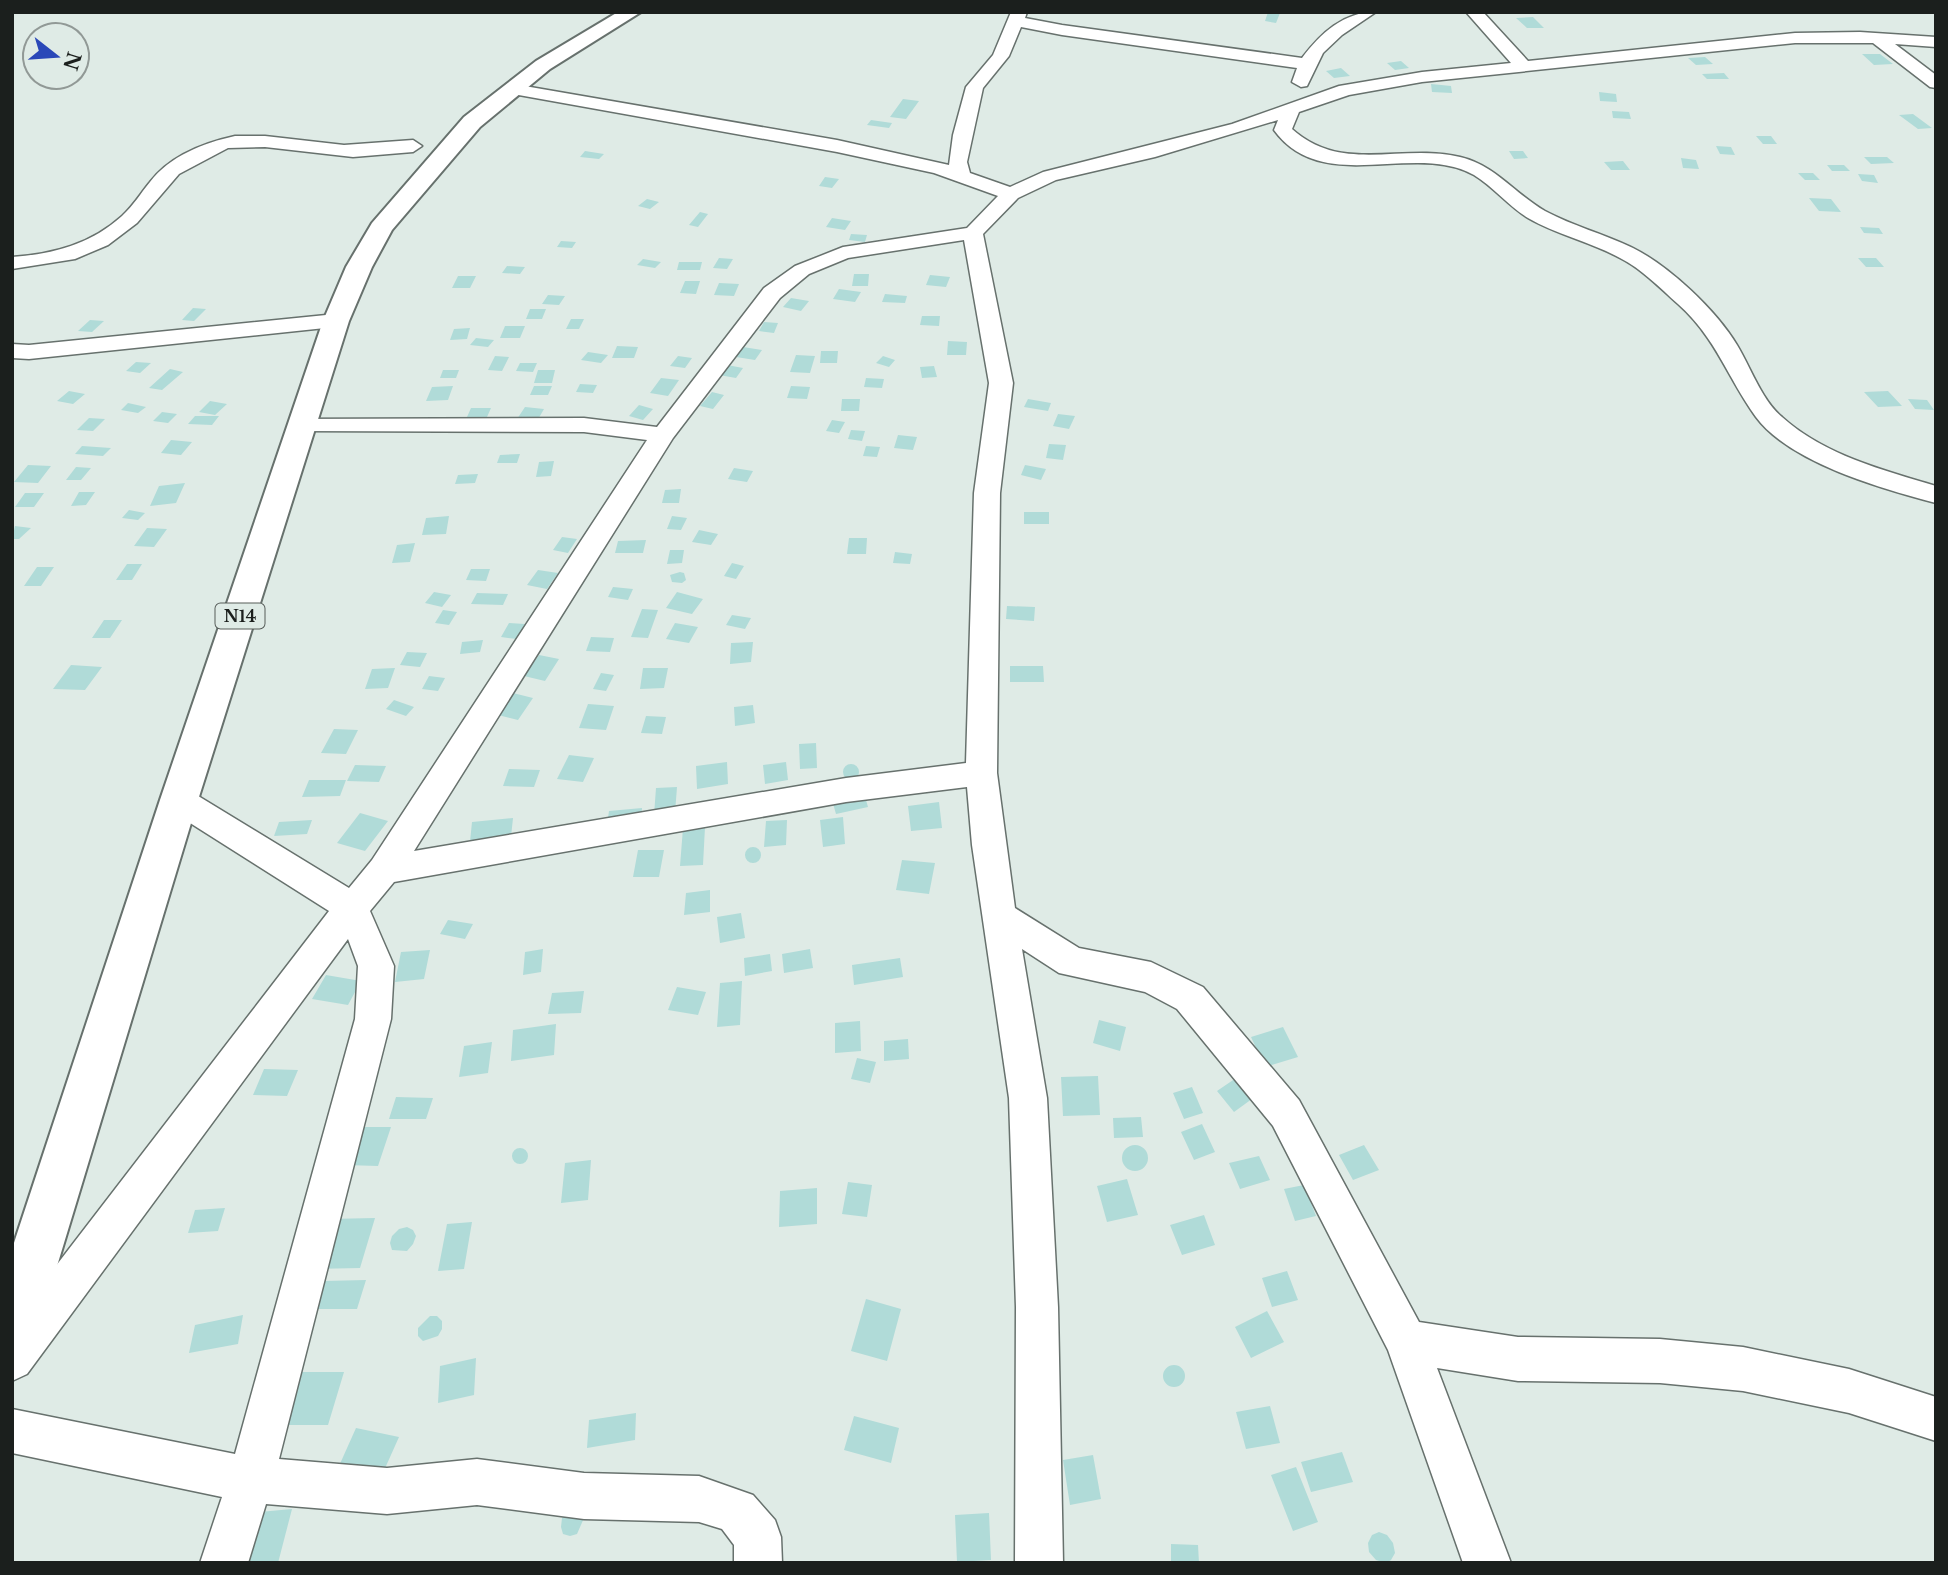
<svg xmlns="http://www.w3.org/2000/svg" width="1948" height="1575" font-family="'Libre Baskerville',serif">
<rect width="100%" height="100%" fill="#dfebe6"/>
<path fill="#b0dbd8" d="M1268,12L1280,13L1276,23L1265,21Z
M1533,17L1544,28H1527L1516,18Z
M1862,54H1880L1893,64L1874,65Z
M1705,57L1713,64L1696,65L1688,58Z
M1401,61L1409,68L1395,70L1387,63Z
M1341,68L1350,76L1334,78L1326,71Z
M1724,73L1729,79H1707L1702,74Z
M1431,84L1451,86L1452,93L1432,92Z
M1599,92L1616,94L1617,102L1600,101Z
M903,99L919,101L906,119L890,117Z
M1612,111L1629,112L1631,119L1613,118Z
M1913,114L1932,128L1918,129L1899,115Z
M871,120L892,123L889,128L867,125Z
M1756,136H1771L1777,144H1763Z
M1716,146L1731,147L1735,155L1720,154Z
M585,151L604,154L599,159L580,157Z
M1509,151H1523L1528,158L1514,159Z
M1864,157H1887L1894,163L1871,164Z
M1681,158L1696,160L1699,169L1683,168Z
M1623,161L1630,170H1611L1604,162Z
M1827,165H1844L1850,171H1832Z
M1798,173H1813L1820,180H1805Z
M1858,174L1874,175L1878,183L1862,181Z
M825,177L839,179L832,188L819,186Z
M1809,198L1831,199L1841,212L1819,211Z
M647,199L659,202L650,209L638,206Z
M700,212L708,214L698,227L689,225Z
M832,218L851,221L845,230L826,227Z
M1860,227L1879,228L1883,234L1864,233Z
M851,234L867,235L865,242L849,240Z
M561,241L576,242L572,248L557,247Z
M719,258L733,259L727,269L713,268Z
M1858,258H1876L1884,267H1866Z
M643,259L661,262L655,268L637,265Z
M679,262H702L700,270H677Z
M507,266L525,267L520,274L502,273Z
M854,274H869L868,286H852Z
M930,275L950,277L946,287L926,285Z
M458,276H476L470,288H452Z
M685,281H700L696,294L680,293Z
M719,283L739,284L734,296L714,295Z
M839,289L861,292L855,302L833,299Z
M885,294L907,296L905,303L882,302Z
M548,295L565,296L559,305L542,304Z
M791,298L809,301L801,311L783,307Z
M193,308L206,309L194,321L182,320Z
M530,309H546L542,319H526Z
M922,316H940L939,326L920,325Z
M571,319H584L579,329H566Z
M90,320L104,321L92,332L78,331Z
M764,322L778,323L774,333L759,331Z
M505,326H525L520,338H500Z
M470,328L467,339L450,340L454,329Z
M476,338L494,340L488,347L470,345Z
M948,341L967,342L966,355H947Z
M617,346L638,347L634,358H612Z
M743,347L762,350L755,360L736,357Z
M821,351H838L837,363H820Z
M588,352L608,355L601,363L581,360Z
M796,355L815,356L810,373L790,372Z
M495,356L509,357L502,371L488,370Z
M678,356L692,358L685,368L670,366Z
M883,356L895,360L889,367L876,363Z
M136,362L151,363L140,373L126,371Z
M520,363H537L533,372L516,371Z
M727,365L743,368L736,378L719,375Z
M934,366L937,377L922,378L920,367Z
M170,369L183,372L162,390L149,388Z
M443,370H459L456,378H440Z
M538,370H555L552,383H534Z
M661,378L679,380L668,396L650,393Z
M866,378L884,379L882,388L864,387Z
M580,384L597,385L593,393L576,392Z
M453,386L448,400L426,401L432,387Z
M534,386H552L548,395H530Z
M791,386L810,387L807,399L787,398Z
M69,391L85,394L73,404L57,401Z
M1888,391L1902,406L1878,407L1864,392Z
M712,392L724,395L713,409L700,406Z
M842,399H860L859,411H841Z
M1028,399L1051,403L1048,411L1024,407Z
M1908,399L1927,400L1934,410L1915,409Z
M210,401L227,404L215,415L199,412Z
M128,403L146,407L138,413L121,410Z
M639,405L653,409L643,420L629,416Z
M525,407L544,409L537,421L517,419Z
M471,408H491L487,417H467Z
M162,412L177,414L168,423L153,421Z
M1058,414L1075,416L1069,429L1053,426Z
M195,416H219L212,425L188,424Z
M89,418L105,419L93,431L77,430Z
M832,420L845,422L839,433L826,431Z
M851,430L865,431L862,441L848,439Z
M898,435L917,437L913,450L894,448Z
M171,440L192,442L181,455L161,453Z
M1049,444L1066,445L1063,460L1046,458Z
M82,446L111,448L103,456L75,454Z
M866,446L880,447L877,457L863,456Z
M520,454L517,463H497L500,455Z
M554,461L551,476L536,477L539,462Z
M28,465L51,466L38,483L14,482Z
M1025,465L1046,469L1041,480L1021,475Z
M76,467L91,468L81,480H66Z
M734,468L753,471L747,482L728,479Z
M478,474L475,483L455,484L458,475Z
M185,483L176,503L150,506L159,486Z
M681,489L679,503H662L665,490Z
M79,492H95L86,505L71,506Z
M25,493H44L34,507H15Z
M129,510L145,513L138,520L122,518Z
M1024,512H1049V524H1024Z
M449,516L446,534L422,535L426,518Z
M672,516L687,518L681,530L667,529Z
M15,526L31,528L19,539H12Z
M147,528L167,529L154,547L134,546Z
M699,530L718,534L711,545L692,542Z
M562,537L577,539L568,553L553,550Z
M849,538H867L866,554H847Z
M646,540L643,553H615L618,541Z
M415,543L410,562L392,563L397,545Z
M670,550H684L682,563L667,564Z
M895,552L912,554L910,564L893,563Z
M732,563L744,566L736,579L724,576Z
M127,564H142L132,580H116Z
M37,567H54L41,586H24Z
M471,569H490L486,581L466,580Z
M538,570L558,573L547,589L527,585Z
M680,572L684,573L686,580L682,583L672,582L670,575Z
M613,587L633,589L628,600L608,597Z
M434,592L451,595L442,607L425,603Z
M677,592L703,599L692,614L666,608Z
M477,593L508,594L503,605L471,604Z
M1007,606L1035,607L1034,621L1006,619Z
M642,609L658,610L648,638L631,637Z
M443,610L457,612L449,625L435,623Z
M732,615L751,618L745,629L726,625Z
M104,620H122L110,638H92Z
M509,623L525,624L517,639L501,637Z
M675,623L698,627L689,643L666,639Z
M591,637L614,638L610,652L586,651Z
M483,640L480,652L460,654L462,642Z
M753,642L751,662L730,664L731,643Z
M407,652L427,653L420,667L400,665Z
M539,655L559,659L545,681L524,676Z
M71,665L102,667L85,690L53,689Z
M1010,666H1043L1044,682H1010Z
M395,668L388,688L365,689L372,669Z
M643,668H668L664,688L640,689Z
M601,673L614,675L606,691L593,689Z
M429,676L445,678L438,691L422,689Z
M513,693L533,698L518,720L498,715Z
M394,700L414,707L406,716L386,709Z
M588,704L614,706L606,730L579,728Z
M753,705L755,723L735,726L734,707Z
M646,716L666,717L662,734L641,733Z
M334,729L358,730L346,754L321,753Z
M816,743L817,768L800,769L799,744Z
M569,755L594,758L583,782L557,779Z
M727,762L728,784L697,789L696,766Z
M786,762L788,780L765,784L763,765Z
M843 772a8 8 0 1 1 16 0a8 8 0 1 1-16 0Z
M355,765L386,766L379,782L347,781Z
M509,769L540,770L534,787L503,786Z
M309,780H346L340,796L302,797Z
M677,787L675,813L654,815L656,788Z
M864,793L868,807L836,814L832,800Z
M939,802L942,828L911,831L908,806Z
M642,808L641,823L607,825L609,811Z
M360,813L388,821L365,851L337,843Z
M843,817L845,844L823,847L820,820Z
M513,818L511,837L470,842L472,822Z
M312,820L307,834L274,836L279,822Z
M787,820L786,845L764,847L766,821Z
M705,827L703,865L680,866L683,828Z
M745 855a8 8 0 1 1 16 0a8 8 0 1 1-16 0Z
M638,850H664L659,877H633Z
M902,860L935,863L929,894L896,890Z
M710,890V912L684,915L686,893Z
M741,913L745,938L720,943L717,917Z
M448,920L473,924L465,939L440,934Z
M543,949L541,972L523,975L525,952Z
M810,949L813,968L784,973L782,954Z
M430,950L424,979L395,982L401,952Z
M770,954L772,971L745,976L744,958Z
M900,958L903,977L854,985L852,965Z
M326,975L361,981L348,1005L312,999Z
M742,981L740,1025L717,1027L720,983Z
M677,987L706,992L698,1015L668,1010Z
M584,991L581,1013L548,1014L552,993Z
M1099,1020L1126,1027L1120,1051L1093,1043Z
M860,1021L861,1051L835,1053V1023Z
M556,1024L554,1055L511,1061L513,1030Z
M1283,1027L1298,1057L1265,1067L1251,1037Z
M908,1039L909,1059L884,1061V1041Z
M492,1042L488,1073L459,1077L464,1046Z
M857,1058L876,1062L870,1083L851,1079Z
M264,1069L298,1070L287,1096L253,1095Z
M1098,1076L1100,1115L1063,1116L1061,1077Z
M1239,1076L1256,1096L1234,1112L1217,1091Z
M1192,1087L1203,1113L1184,1119L1173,1093Z
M396,1097L433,1098L426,1119H389Z
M1141,1117L1143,1137L1114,1138L1113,1118Z
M1202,1124L1215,1152L1194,1160L1181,1132Z
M357,1127H391L378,1166L345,1165Z
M1364,1145L1379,1170L1353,1180L1339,1155Z
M1122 1158a13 13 0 1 1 26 0a13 13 0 1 1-26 0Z
M512 1156a8 8 0 1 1 16 0a8 8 0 1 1-16 0Z
M1259,1156L1270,1180L1240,1189L1229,1163Z
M591,1160L588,1200L561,1203L565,1163Z
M1127,1179L1138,1215L1107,1222L1097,1186Z
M848,1182L872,1185L867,1217L842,1214Z
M1304,1185L1316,1216L1295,1221L1284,1189Z
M817,1188V1224L779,1227L780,1191Z
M225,1208L218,1231L188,1233L195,1210Z
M1204,1215L1215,1245L1182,1255L1170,1225Z
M375,1218L360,1268L312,1269L328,1219Z
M472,1222L464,1269L438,1271L447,1224Z
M407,1227L413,1230L416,1236L413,1244L407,1251L392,1250L390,1243L392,1236L399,1229Z
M1287,1271L1298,1300L1272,1307L1262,1278Z
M366,1280L357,1309H314L323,1281Z
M866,1299L901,1309L887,1361L851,1351Z
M1267,1311L1284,1342L1251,1358L1235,1327Z
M243,1315L238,1344L189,1353L195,1325Z
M430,1316H437L442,1321V1329L438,1336L423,1341L418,1336V1328Z
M476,1358L474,1395L438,1403L440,1366Z
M1163 1376a11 11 0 1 1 22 0a11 11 0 1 1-22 0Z
M293,1372H344L328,1425H275Z
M1270,1406L1280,1443L1246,1449L1236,1412Z
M636,1413L635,1440L587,1448L589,1420Z
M854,1416L899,1428L891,1463L844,1450Z
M356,1428L399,1437L382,1475L339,1466Z
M1342,1452L1353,1482L1311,1492L1301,1462Z
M1093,1455L1101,1499L1070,1505L1063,1460Z
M1296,1467L1318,1522L1293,1531L1271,1475Z
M292,1509L278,1563H235L249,1513Z
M568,1512L584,1518L577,1534L570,1536L563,1534L561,1527L562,1518Z
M989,1513L991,1560L957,1562L955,1515Z
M1379,1532L1387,1535L1393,1543L1395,1553L1391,1560L1386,1563L1376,1560L1369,1552L1368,1543L1372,1535Z
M1171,1544L1198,1545L1199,1563H1171Z"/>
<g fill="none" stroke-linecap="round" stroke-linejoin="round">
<g stroke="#67716d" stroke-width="3">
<path id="minor" d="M1011,12H1027L1025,18L1062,25L1302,58C1321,33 1343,12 1376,12L1342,35L1323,53L1307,86L1301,87L1292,82L1297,68L1062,35L1021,27L1009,56L983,88L967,162L970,173L1010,187L1043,172L1232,124L1339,86L1422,72L1511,63L1466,12H1483L1528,61L1795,33L1860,32L1936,37V47L1895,44L1936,75V88L1930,87L1873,43H1795L1422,82L1349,95L1299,112L1292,129C1342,174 1401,143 1460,157C1495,165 1515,194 1545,211C1573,226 1604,234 1633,248C1669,266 1716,310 1737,345C1751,368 1761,399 1782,417C1824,455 1883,470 1936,486V503C1883,489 1790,463 1756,417C1727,377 1717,339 1678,304C1660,288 1642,269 1620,258C1591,242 1557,235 1528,218C1508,206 1494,187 1474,175C1414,141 1323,197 1274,130L1278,120L1155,157L1056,180L1018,198L983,234L1013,383L1000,493L997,773L1015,908L1079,948L1151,962L1203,987L1299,1100L1419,1322L1518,1337L1660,1339L1743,1347L1849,1369L1936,1397V1441L1849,1413L1743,1391L1660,1383L1518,1381L1437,1368L1511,1563H1463L1388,1350L1273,1126L1177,1009L1145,992L1059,973L1022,949L1047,1098L1058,1307L1063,1563H1015L1016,1307L1009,1098L972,845L967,787L846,802L394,882L370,911L394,966L391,1019L279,1459L387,1468L477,1459L584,1473L699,1476L753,1495L775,1520L781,1537L782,1563H734V1545L722,1529L699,1522L584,1519L477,1505L387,1514L266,1504L248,1563H200L222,1497L12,1453V1409L235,1454L355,1019L358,966L348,939L27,1374L12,1381V1323L329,911L168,809L163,800L168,791L179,787L190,791L349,888L372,860L647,440L584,432L303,431L294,429L291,424L294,419L584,418L657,427L764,288L795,266L843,247L967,228L998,196L934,173L837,152L513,94L504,89L507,85L513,84L837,140L949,165L953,135L966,87L993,55ZM964,240L989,383L974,493L966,763L846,778L414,851L673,438L780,298L809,274L848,258Z
M235,136H265L344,145L413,140L422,146L413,152L353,157L265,147L228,148L179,174L137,223L108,245L75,259L12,269V257C54,254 91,244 122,216C134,205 140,194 150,182C170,156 203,143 235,136Z
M336,314L344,316L347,321L344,326L29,359L12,358V344L29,345Z"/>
</g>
<g stroke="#67716d" stroke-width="4">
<path id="primary" d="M618,12H641L550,69L480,127L392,230L372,267L349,321L198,800L38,1329L30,1347L12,1355V1249L160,800L323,321L346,267L372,223L464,117L536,61Z"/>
</g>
<use href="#minor" fill="#fff" fill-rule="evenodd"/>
<use href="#primary" fill="#fff" fill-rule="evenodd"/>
</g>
<g text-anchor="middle" stroke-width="5" stroke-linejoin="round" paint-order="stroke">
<rect fill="#dfebe6" stroke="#565c59" stroke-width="2" x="215.5" y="603.5" width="49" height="25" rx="5"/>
<g font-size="16" font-weight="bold" fill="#1b1f1d">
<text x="240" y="622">N14</text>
</g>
</g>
<rect width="1948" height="1575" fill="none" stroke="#1b1f1d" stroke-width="28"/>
<g transform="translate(56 56) rotate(107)"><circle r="33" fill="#dfebe6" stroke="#919996" stroke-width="2"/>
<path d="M0-5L12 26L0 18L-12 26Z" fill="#2a48b8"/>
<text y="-10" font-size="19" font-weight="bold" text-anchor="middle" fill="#1b1f1d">N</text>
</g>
</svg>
